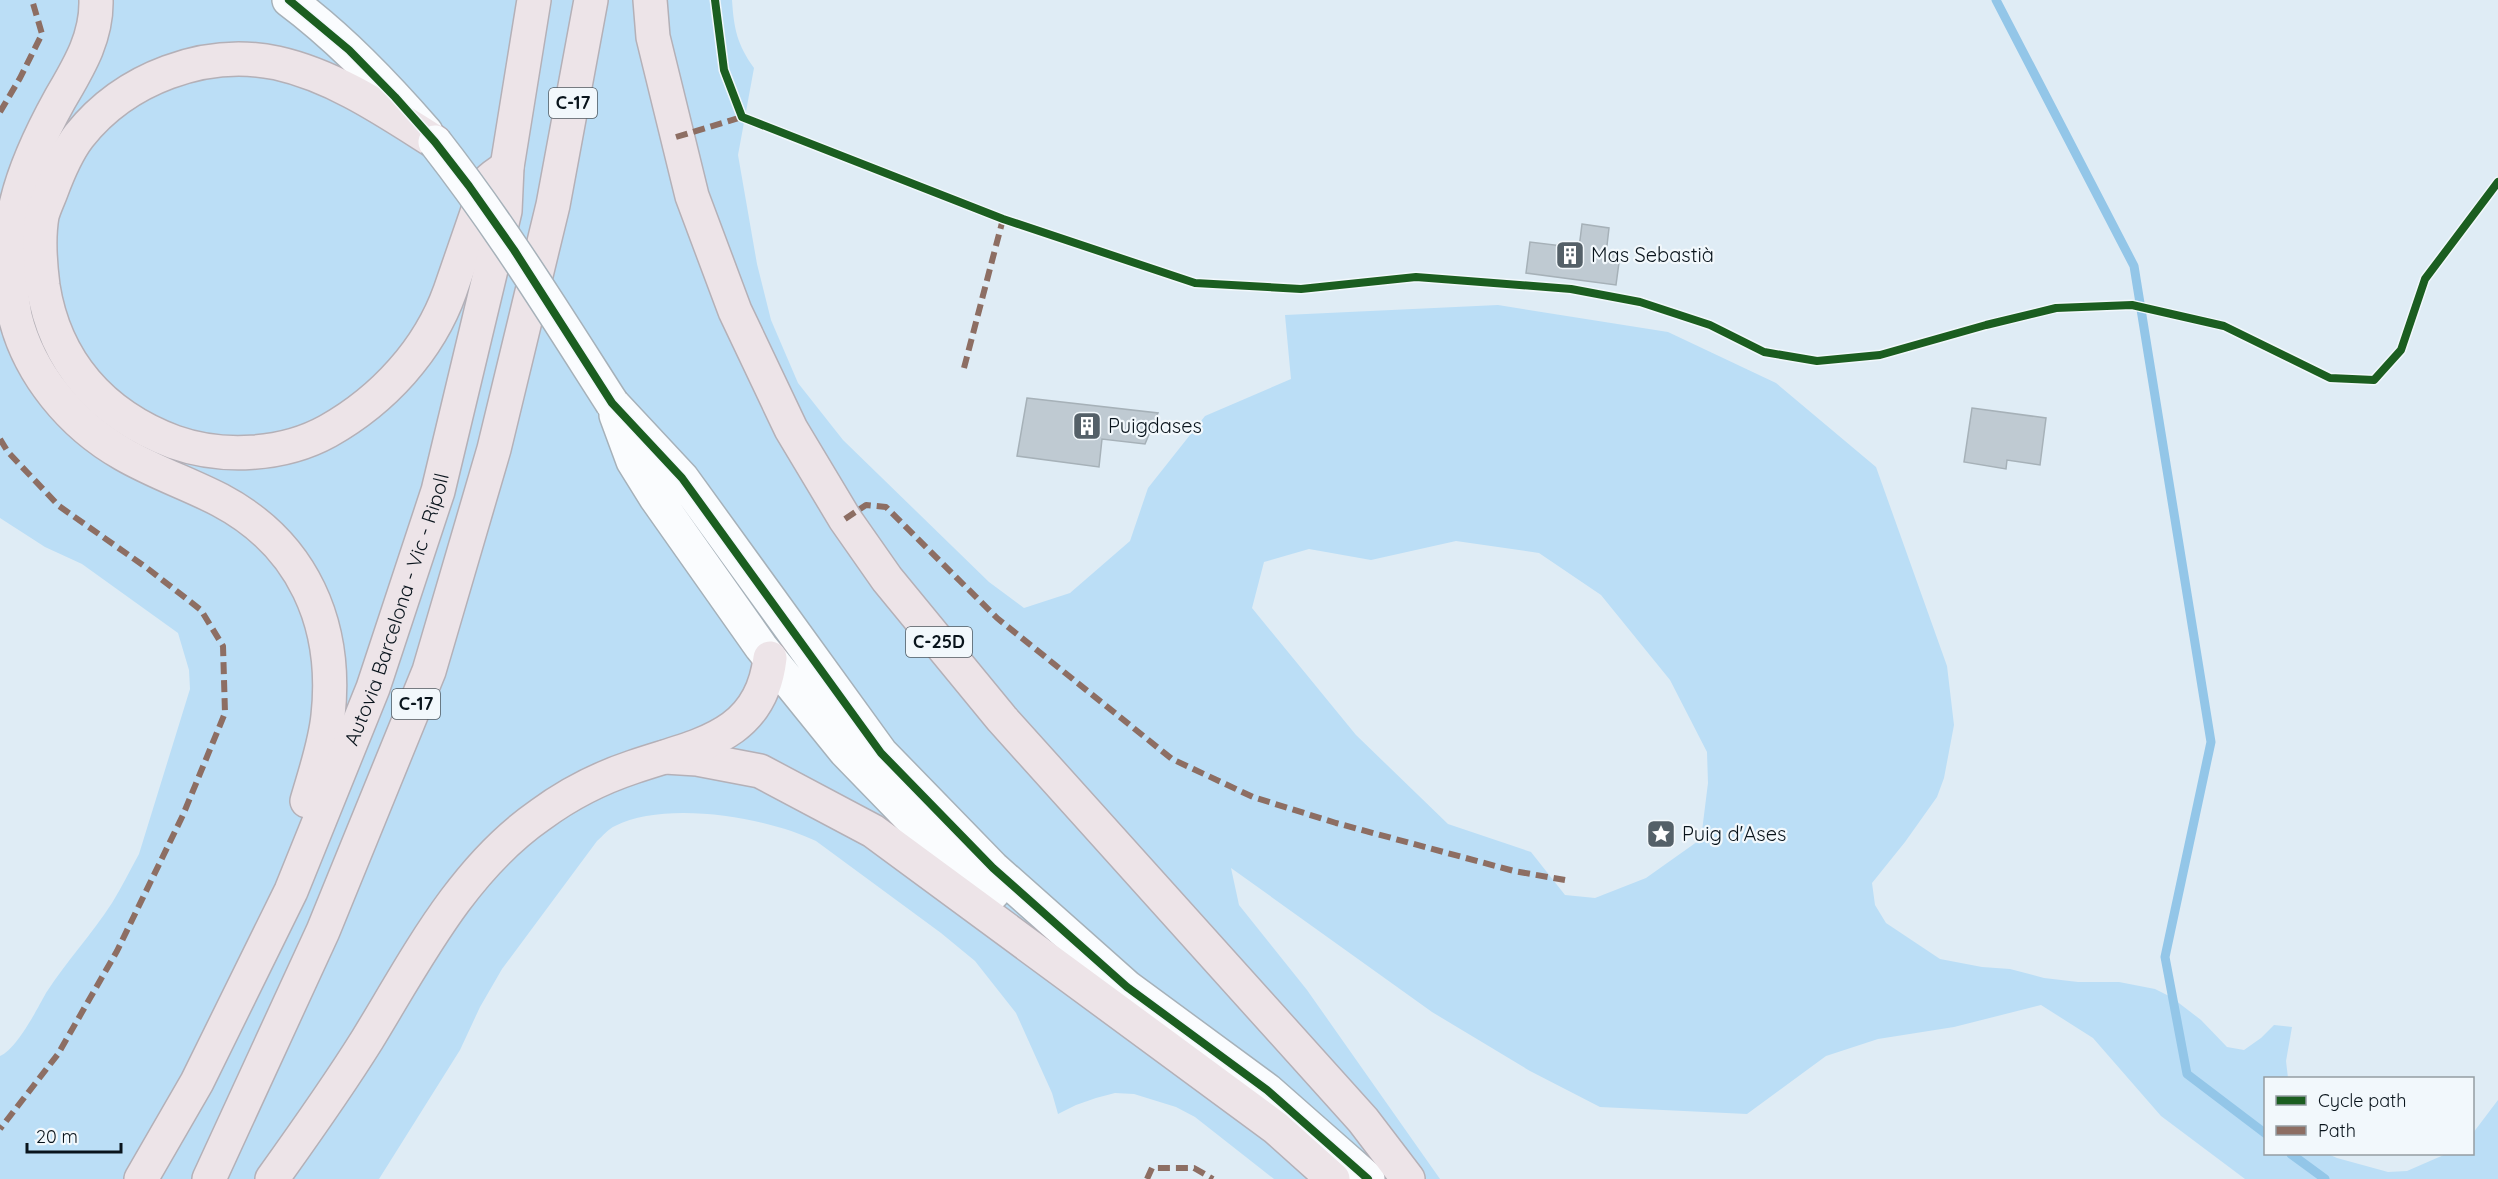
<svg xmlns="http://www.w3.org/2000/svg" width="2498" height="1179" font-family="Quicksand,sans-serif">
<rect width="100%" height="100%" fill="#dfecf5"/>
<path fill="#bbdef6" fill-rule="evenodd" d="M0,0H732C734,29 737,44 754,68L738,155L757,264L771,320L798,383L843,440L989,582L1024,608L1070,593L1130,541L1148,488L1205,416L1291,379L1285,315L1498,305L1668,332L1776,383L1876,467L1947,666L1954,725L1944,778L1937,797L1905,842L1872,883L1875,905L1886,923L1940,959L1982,967L2010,969L2044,978L2078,982H2119L2155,989L2171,997L2201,1020L2227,1047L2244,1050L2261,1038L2274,1025L2292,1027L2286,1061L2288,1078H2266V1154H2328L2337,1158L2388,1172L2407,1171L2446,1154H2472L2473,1133L2498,1100V1179H2245L2161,1116L2093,1038L2041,1005L1954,1027L1878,1039L1826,1056L1747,1114L1600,1107L1530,1071L1432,1012L1231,868L1239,905L1307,990L1440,1179H1274L1195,1117L1176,1107L1134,1094L1115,1093L1096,1098L1076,1105L1058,1114L1052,1093L1016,1013L975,961L941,933L816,841C766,817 666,800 615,826C608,829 603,836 597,841L502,969L480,1007L460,1050L379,1179H0V1056C17,1049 37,1009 46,993C66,962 92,934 112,903C122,887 130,870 139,854L190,689L189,670L178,633L82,564L45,547L0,518ZM1456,541L1539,553L1601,595L1670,680L1707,752L1708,783L1701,839L1646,878L1595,898L1565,895L1531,852L1448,824L1356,735L1252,608L1264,562L1309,549L1371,560Z"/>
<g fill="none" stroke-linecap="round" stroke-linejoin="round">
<path stroke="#93c6e8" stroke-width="9" d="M1996,0L2134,266L2211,742L2165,957L2187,1074L2266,1134
M2291,1154L2325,1179"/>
</g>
<path fill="#bfcad2" stroke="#a6b1b8" stroke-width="1.5" d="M1582,224L1609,228L1606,254L1620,255L1616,285L1526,273L1530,242L1579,248Z
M1027,398L1158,413L1145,444L1102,439L1099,467L1017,456Z
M1972,408L2046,418L2040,465L2007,460L2006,469L1964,462Z"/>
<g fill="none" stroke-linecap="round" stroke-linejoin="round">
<g stroke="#a6b1b9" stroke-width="36">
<path id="secondary" d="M289,0C340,38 384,84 426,132
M612,403L682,478L881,753L993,868L1127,987L1267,1090L1368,1179
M616,415L633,461L656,498L761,647L845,751L947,856L993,893"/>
</g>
<g stroke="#b4b0b7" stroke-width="36">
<g id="highway">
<path d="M96,0C97,38 78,68 60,99C19,173 0,230 15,316C29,374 72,425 123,454C154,472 189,484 220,500C303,544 338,624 328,716C325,745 315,773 307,801"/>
<path d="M650,0L653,37L692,196L735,311L791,429L845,519L887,579L1002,719L1363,1120L1408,1179"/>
<path d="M435,142C386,111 335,76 277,63C205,48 125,78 79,136C66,153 58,173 51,192C48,200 44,208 42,216C38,239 40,263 43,286C55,362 102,415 174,442C222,459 283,456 328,431C383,400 429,350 450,291C459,265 468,239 477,213C480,204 482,191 487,183C491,177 501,172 507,167"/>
<path d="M665,757L697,759L760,771L873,831L1276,1128L1333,1179"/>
<path id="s1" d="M141,1179L197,1082L291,891L373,688L438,491L505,211L507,167L534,0"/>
<path d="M209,1179L323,931L429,671L494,449L553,205L591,0"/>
<path d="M272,1179C305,1133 337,1088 367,1040C416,960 461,870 540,815C567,795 600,778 633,767C697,745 761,738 770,658"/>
</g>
</g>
<use href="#secondary" stroke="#fafcfe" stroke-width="33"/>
<use href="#highway" stroke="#ede4e8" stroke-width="33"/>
<g stroke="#a6b1b9" stroke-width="36" stroke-linecap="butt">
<path id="secondary-bridge" d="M435,142C500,225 555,314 612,403"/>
</g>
<use href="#secondary-bridge" stroke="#fafcfe" stroke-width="33"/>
<path stroke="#8d6e63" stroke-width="6" stroke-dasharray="12 6" stroke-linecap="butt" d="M0,112L20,78L42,34L32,0
M676,137L742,117L745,118
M964,368L1003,219
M0,439L8,452L59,506L147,568L201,610L223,646L225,713L183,815L117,951L58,1054L0,1129
M845,519L866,505L886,507L997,618L1172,759L1253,797L1336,823L1514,871L1565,880
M1147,1179L1152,1168H1194L1213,1179"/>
<g stroke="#f2f8fc" stroke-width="11">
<path id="cycleway" d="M289,0L349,50L395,97L435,142L469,186L514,250L612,403L682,478L881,753L993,868L1127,987L1267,1090L1368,1179
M715,0L724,70L742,117L1003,219L1195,283L1301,289L1416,277L1571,289L1640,302L1710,325L1764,352L1817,361L1880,355L1986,325L2056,308L2132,305L2224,326L2330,378L2374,380L2401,350L2425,279L2498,182"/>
</g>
<use href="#cycleway" stroke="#1b5e20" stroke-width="8"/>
</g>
<defs>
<g id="building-square" transform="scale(1.5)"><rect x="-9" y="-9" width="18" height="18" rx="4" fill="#546068" stroke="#f2f8fc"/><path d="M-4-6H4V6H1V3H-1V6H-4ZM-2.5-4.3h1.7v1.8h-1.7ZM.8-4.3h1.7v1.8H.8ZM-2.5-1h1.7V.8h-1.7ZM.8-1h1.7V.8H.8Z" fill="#fff"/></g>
<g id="sight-square" transform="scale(1.5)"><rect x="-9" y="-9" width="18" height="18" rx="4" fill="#546068" stroke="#f2f8fc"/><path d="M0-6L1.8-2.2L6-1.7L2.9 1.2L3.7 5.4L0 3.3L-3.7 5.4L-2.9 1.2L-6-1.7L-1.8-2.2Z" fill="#fff"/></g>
</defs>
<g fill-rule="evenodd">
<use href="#building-square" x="1570" y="255"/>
<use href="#building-square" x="1087" y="426"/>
<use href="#sight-square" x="1661" y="834"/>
</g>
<g text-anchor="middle" stroke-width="4.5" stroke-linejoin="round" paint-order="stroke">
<g fill="#f2f8fc" stroke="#4f585f" stroke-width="1.5">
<rect x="549" y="88" width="48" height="30" rx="4.5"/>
<rect x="906" y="627" width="66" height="30" rx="4.5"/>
<rect x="392" y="689" width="48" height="30" rx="4.5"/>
</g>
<g font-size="18" font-weight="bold" fill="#09141c">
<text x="573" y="109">C-17</text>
<text x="939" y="648">C-25D</text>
<text x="416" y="710">C-17</text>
</g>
<g font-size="20" fill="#09141c" stroke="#f2f8fc" text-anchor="start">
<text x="1591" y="262">Mas Sebastià</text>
<text x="1108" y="433">Puigdases</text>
<text x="1682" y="841">Puig d'Ases</text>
</g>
<g font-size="20" fill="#09141c" stroke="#f2f8fc">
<text dy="7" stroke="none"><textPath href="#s1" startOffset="626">Autovia Barcelona - Vic - Ripoll</textPath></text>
</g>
</g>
<rect x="2264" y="1077" width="210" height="78" fill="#f2f8fc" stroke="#959da2" stroke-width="1.5"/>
<rect x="2276" y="1096" width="30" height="9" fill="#1b5e20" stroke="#959da2" stroke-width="1.5"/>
<text x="2318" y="1107" font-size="18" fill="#09141c">Cycle path</text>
<rect x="2276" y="1126" width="30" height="9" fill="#8d6e63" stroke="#959da2" stroke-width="1.5"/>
<text x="2318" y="1137" font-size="18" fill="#09141c">Path</text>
<path d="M27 1143v9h94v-9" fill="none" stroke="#09141c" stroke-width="3"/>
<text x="36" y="1143" font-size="18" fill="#09141c" stroke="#f2f8fc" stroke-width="4.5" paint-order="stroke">20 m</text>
</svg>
